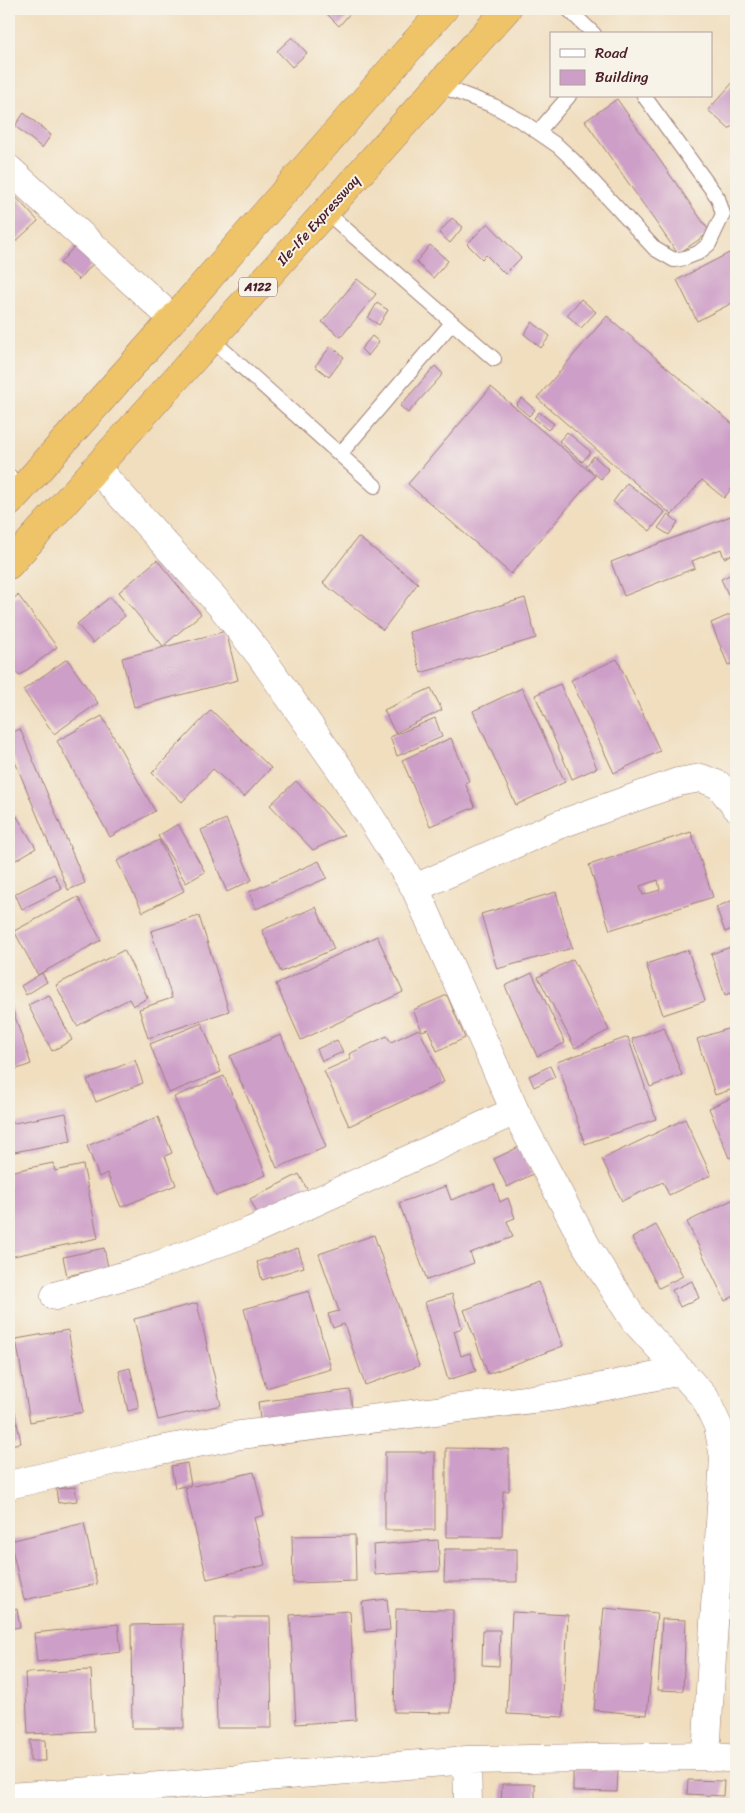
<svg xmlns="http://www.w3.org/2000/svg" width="745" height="1813" font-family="Sriracha,sans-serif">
<rect width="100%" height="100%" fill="#f7f3e8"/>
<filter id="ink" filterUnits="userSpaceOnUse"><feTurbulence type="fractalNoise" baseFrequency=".02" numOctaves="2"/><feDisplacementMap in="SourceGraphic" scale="10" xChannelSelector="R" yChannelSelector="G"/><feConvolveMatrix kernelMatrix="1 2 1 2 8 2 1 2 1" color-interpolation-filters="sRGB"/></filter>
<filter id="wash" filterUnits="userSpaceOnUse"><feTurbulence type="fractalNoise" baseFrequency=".0096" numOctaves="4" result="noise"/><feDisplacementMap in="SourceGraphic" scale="20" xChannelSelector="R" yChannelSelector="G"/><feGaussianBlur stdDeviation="1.12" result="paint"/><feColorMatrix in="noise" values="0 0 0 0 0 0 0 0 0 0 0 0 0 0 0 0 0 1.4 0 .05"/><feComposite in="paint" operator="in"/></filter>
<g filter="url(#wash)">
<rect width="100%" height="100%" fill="#f0debf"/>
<g id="blocks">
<path fill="#cd9fc8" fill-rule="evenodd" d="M331,9H349L352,11L339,26L327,14Z
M292,37L307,53L292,67L277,51Z
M736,79V122L729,129L708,110Z
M617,99L710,232L678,254L585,121Z
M24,113L51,135L42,148L15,126Z
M15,196L38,221L14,243L9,238V202Z
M452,218L463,227L450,243L439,233Z
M488,223L521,258L505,274L486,255L482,259L467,244Z
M78,242L97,259L79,280L60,263Z
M430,245L448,261L433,278L416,262Z
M729,253L736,269V301L697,321L677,280Z
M357,279L376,294L341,337L322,322Z
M581,299L596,312L581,328L567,315Z
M377,303L388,310L379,325L368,318Z
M607,316L736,427V483L724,498L702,480L672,515L537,398Z
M532,322L550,336L541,348L524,334Z
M372,336L379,342L368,356L361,349Z
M331,346L344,357L329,377L315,366Z
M435,366L443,374L408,413L400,406Z
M491,387L595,476L511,574L408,484Z
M522,398L535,410L529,416L516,405Z
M539,412L554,424L548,430L534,418Z
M567,432L591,452L582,462L559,441Z
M594,456L609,470L601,479L586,466Z
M627,483L665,512L650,531L613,502Z
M668,514L678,522L669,535L658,528Z
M736,514V553L724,558L721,549L692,561L695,568L624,596L611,562Z
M358,537L418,583L383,630L323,583Z
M157,560L201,614L163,646L119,592Z
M736,572V610H735L721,579Z
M18,595L57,647L19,676L9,663V602Z
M110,597L125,616L93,643L77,624Z
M525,598L536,638L421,673L409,632Z
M736,612V662L728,665L711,623Z
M226,631L238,680L134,707L122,658Z
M67,659L98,703L54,734L23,690Z
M617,659L660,751L614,773L571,680Z
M560,684L597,768L572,779L535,695Z
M431,688L442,710L395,733L384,710Z
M522,688L565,782L516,805L473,711Z
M211,710L271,768L244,797L213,769L182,802L152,773Z
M102,716L155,811L110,837L57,741Z
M435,718L442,737L397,756L390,737Z
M20,729L85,883L68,890L9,747V734Z
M451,738L469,781L465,783L475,807L430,826L402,760Z
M296,781L323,810L344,835L313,850L270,805Z
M16,815L36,848L9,864V819Z
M226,819L252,880L227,892L201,830Z
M178,824L205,872L186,883L158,836Z
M691,832L713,897L610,930L589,865ZM658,880L660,890L643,895L640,886Z
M159,840L184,891L143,912L117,861Z
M319,861L327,878L256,909L249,892Z
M54,874L62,889L22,909L15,894Z
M556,892L572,948L497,969L481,914Z
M78,897L101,940L38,975L14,931Z
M736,899V927L725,932L716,907Z
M316,907L334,949L281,972L262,930Z
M199,916L229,1011L148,1038L139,1009L172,998L151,931Z
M377,936L403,992L301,1040L276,984Z
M736,945V991L725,995L711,954Z
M124,950L148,998L133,1006L129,999L77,1026L56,985Z
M688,950L705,1001L663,1015L646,964Z
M573,959L609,1030L575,1048L538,977Z
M42,973L47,982L26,995L21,986Z
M532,973L565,1043L537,1056L505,986Z
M49,995L72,1040L52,1051L28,1005Z
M447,995L465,1038L437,1051L428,1029L422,1031L413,1010Z
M9,999L31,1064L9,1072Z
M202,1023L221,1072L169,1093L150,1044Z
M736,1026V1088L715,1095L697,1039Z
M664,1027L682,1075L650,1087L632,1039Z
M419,1029L444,1082L349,1126L324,1071L351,1059L349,1054L387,1036L391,1042Z
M281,1035L326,1147L277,1168L230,1056Z
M628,1037L656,1119L585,1144L557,1062Z
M337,1040L343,1052L322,1061L317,1049Z
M135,1060L143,1083L96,1102L87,1080Z
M550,1066L555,1077L534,1087L529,1076Z
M224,1076L266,1175L216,1196L174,1097Z
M736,1096V1155L729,1158L709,1108Z
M66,1113L71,1141L9,1153V1124Z
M158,1117L172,1153L165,1156L176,1185L121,1207L107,1173L99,1177L87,1146Z
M685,1119L711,1175L669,1195L663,1182L622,1201L602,1159Z
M519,1147L533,1174L507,1187L494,1159Z
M53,1163L55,1171L83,1165L98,1238L9,1257V1172Z
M299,1174L309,1193L260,1219L250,1199Z
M494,1184L500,1202L508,1198L515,1218L507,1221L513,1237L470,1253L474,1263L427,1280L399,1203L446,1186L451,1200Z
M736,1198V1295L725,1301L687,1222Z
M656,1225L683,1276L659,1288L632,1238Z
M374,1235L419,1366L365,1385L344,1324L333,1328L328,1314L339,1311L319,1254Z
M104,1248L108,1267L67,1276L63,1257Z
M298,1248L304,1267L262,1280L257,1262Z
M692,1281L699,1298L680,1307L672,1290Z
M539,1282L563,1346L488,1374L464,1310Z
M309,1291L331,1369L266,1388L244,1309Z
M452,1294L462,1328L454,1331L461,1356L470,1353L476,1371L448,1380L425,1302Z
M197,1303L221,1405L158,1420L134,1319Z
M68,1330L83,1412L30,1422L16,1339Z
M130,1368L139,1408L128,1411L119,1371Z
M9,1383L21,1443L9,1445Z
M350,1390L352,1409L260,1420L258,1402Z
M446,1448L509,1449V1491H503L502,1537H446Z
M385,1452H435V1530H385Z
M187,1463L191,1485L175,1488L171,1466Z
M254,1472L264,1515L254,1518L265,1565L207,1579L185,1488Z
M75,1487L77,1501L58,1503L56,1489Z
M84,1523L97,1584L24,1600L10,1541Z
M355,1535L356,1581L293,1583L292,1536Z
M438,1540L440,1571L375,1575L373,1545Z
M445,1549H517V1582H444Z
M387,1599L390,1630L365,1632L362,1602Z
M604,1608L657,1613L647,1715L594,1710Z
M17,1609L20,1627L9,1629V1610Z
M396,1609L453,1610L451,1713L394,1712Z
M350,1611L356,1720L296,1724L290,1615Z
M512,1612L568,1615L563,1717L507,1714Z
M215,1617H270L272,1728H217Z
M662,1619L686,1620L683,1691L658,1690Z
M118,1624L121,1652L37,1662L34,1633Z
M183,1624L184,1728H132L131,1625Z
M483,1630H500L499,1666L482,1665Z
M91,1670L94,1731L28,1734L25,1673Z
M30,1740H45L46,1761H30Z
M573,1770L618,1771L617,1792L573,1791Z
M688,1780L724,1781L723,1796L687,1794Z
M502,1784H535V1804H501Z
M736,1799V1804H702V1801Z"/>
</g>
</g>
<g filter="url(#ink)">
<use href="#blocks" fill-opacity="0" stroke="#9d7e75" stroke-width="1"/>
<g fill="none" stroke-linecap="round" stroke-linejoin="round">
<g stroke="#9d7e75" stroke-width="16">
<path id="service" d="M568,9L594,34
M438,85L494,106L523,122L558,146L573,160L655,249L674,260L685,258L698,253L709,244L723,214L718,198L644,96
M538,132L569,96
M325,211L494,359
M211,339L375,486
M340,454L452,323
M9,476L22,488"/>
</g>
<g stroke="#9d7e75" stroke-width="29">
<path id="minor" d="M9,169L173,319
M96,468L222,607L259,654L342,772L415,888L515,1111L587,1247L634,1320L705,1398L718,1426L724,1457L706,1756
M415,888L558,825L678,782L701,778L719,785L736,807
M55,1296L153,1267L251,1231L515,1111
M9,1485L150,1452L240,1435L557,1396L681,1371
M467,1760L468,1804
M9,1797L148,1787L467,1760L706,1756L736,1759"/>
</g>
<g stroke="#9d7e75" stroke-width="29">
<path id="trunk" d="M9,503L173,319L444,9
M9,565L507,9"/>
</g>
<use href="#service" stroke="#fff" stroke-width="14"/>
<use href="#minor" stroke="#fff" stroke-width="28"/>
<use href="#trunk" stroke="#efc469" stroke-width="28"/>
</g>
</g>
<g text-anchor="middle" stroke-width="4" stroke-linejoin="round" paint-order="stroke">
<rect fill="#f7f3e8" stroke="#7e5f64" stroke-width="1" x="239" y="277.5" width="38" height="19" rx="4"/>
<g font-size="12" font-weight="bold" fill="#4a1f2b">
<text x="258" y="291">A122</text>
</g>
<g font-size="14" fill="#4a1f2b" stroke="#f7f3e8">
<text transform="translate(318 220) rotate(-48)" y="5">Ile-Ife Expressway</text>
</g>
</g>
<rect width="745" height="1813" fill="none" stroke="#f7f3e8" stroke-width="30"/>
<rect x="550" y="32" width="162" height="65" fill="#f7f3e8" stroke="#b29e9c"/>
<rect x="560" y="49" width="25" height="8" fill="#ffffff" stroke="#b29e9c"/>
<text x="595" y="58" font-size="15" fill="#4a1f2b">Road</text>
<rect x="560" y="70" width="25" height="15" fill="#cd9fc8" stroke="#b29e9c"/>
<text x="595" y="82" font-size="15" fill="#4a1f2b">Building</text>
</svg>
